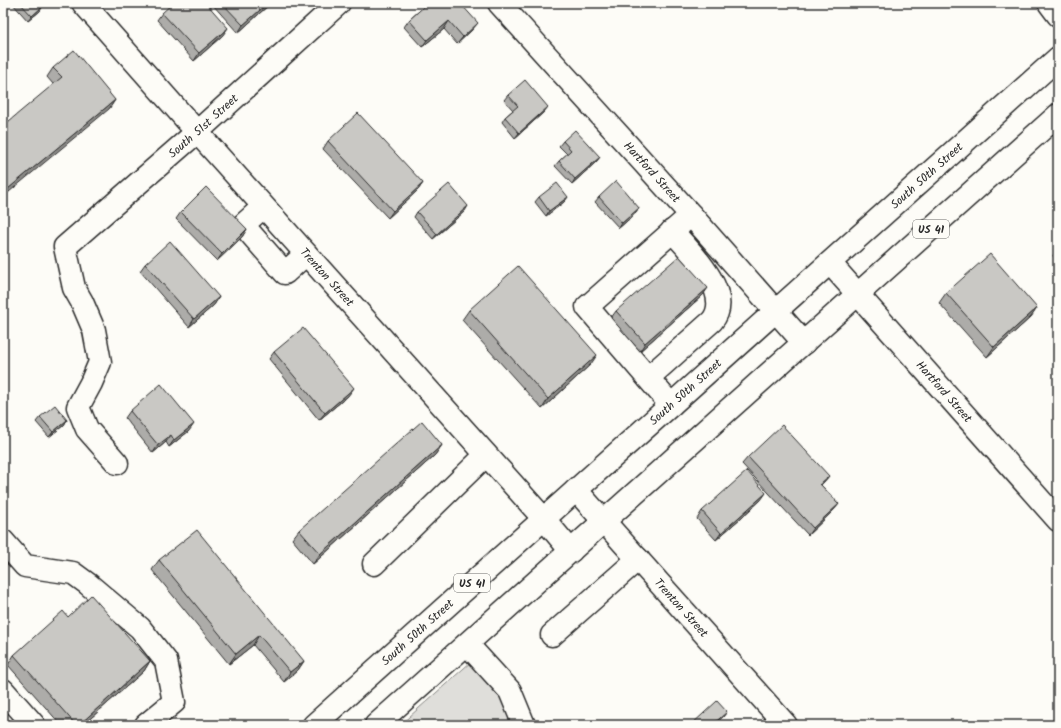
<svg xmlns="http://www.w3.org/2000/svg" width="1061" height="728" font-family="Kalam,sans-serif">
<rect width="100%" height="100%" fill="#fdfcf7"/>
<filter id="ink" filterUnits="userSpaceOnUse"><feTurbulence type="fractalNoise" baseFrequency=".025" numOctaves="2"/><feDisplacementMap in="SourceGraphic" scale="8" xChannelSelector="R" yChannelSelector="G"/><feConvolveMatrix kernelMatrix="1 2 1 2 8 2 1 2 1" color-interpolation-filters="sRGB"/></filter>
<g filter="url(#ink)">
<path fill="#dfdeda" stroke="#858482" d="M472,661L531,725H400Z"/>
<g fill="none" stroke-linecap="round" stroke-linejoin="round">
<g stroke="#2b2b2b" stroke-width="25">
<g id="minor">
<path id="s1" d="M83,3L197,132L544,519L571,551"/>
<path id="s2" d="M499,3L691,215L804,343"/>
<path d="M1049,3L1058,15"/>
<path d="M263,207L243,225L285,273L306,254"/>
<path id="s3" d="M830,263L1058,520"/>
<path d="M648,378L712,321C735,294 689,250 672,231"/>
<path d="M671,405L587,307L691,215"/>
<path id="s4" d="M117,463L87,429L78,407L91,383L100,362L94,330L82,302L74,288L65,247L197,132L339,3"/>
<path id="s5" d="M576,490L786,725"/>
<path d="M3,541L25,566L73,573L88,584L140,628L166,661L174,702L146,725"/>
<path d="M374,564L486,455"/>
<path d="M552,635L638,559"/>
<path d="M467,644L510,691L524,725"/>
<path d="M3,690L34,725"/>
</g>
</g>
<g stroke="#2b2b2b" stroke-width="25">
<g id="major">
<path id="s6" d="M314,725L1058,58"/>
<path d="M376,725L1058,115"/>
</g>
</g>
<use href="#minor" stroke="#fdfcf7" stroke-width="22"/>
<use href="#major" stroke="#fdfcf7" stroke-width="22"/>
</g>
<path fill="#adaca9" stroke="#2b2b2b" d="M12,3H41L40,11L28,21Z
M212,3H271L238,33L212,4Z
M428,3L472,30L457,44L444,29L422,47L404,27L409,20Z
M162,13L223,35L194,61L157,20Z
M53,68L115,100L109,109L53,84L47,77Z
M508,95L544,112L515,138L502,122L505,117L513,110L504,100Z
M328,141L423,183L418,190L388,218L323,149Z
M563,141L600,157L596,162L572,184L555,166L559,161L567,154L559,146Z
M1058,188V197L1055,193Z
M539,197H568L564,202L546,216L535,202Z
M599,197L639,208L636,213L619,228L595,202Z
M465,211L433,239L414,217L417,212Z
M181,212L247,229L242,237L217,261L176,219Z
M1058,248V261L1053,256Z
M145,264L219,297L214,305L189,327L140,271Z
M946,293L1037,308L1031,317L987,357L939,303Z
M703,295L640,351L611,318L616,311Z
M469,310L591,364L542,409L462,320Z
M274,352L348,396L319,420L269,359Z
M130,411L189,431L169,447L166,442L153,453L125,418Z
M40,417L67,420L64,425L49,437L36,422Z
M442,445L435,455L313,564L292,539L299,530Z
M748,457L829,476L821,485L839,504L833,511L808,535L742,464Z
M761,500L716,540L697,519L702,511Z
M159,560L304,661L298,670L284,682L253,645L229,664L152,570Z
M68,617L150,661L144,671L83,725H61L8,665L14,655Z"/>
<path fill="#8d8c89" stroke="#2b2b2b" d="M268,3H271L238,33L243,25Z
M43,6L40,11L28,21L32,16Z
M449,21L444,29L422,47L427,40Z
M478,23L472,30L457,44L463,37Z
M228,28L223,35L194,61L199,53Z
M115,100L109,109L3,197V193Z
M548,107L544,112L515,138L519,133Z
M600,157L596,162L572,184L575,179Z
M423,183L418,190L388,218L393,211Z
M568,197L564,202L546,216L549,211Z
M468,206L465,211L433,239L437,234Z
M639,208L636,213L619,228L622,223Z
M247,229L242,237L217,261L222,254Z
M708,288L703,295L640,351L645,343Z
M219,297L214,305L189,327L194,319Z
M1037,308L1031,317L987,357L994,347Z
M597,355L591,364L542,409L548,399Z
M354,388L348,396L319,420L325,413Z
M67,420L64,425L49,437L53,432Z
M194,424L189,431L169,447L174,440Z
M171,435L166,442L153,453L158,445Z
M442,445L435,455L313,564L320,554Z
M829,476L823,483L815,491L820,484Z
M766,493L761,500L716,540L721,533Z
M839,504L833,511L808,535L813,528Z
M259,635L253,645L229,664L236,654Z
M150,661L144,671L83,725H79Z
M304,661L298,670L284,682L290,672Z
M727,712L723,717L714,725H712Z"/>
<path fill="#c9c8c4" stroke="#2b2b2b" d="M20,3H41L43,6L32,16Z
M173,3H206L228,28L199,53L162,13Z
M222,3H268L243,25Z
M428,3H460L478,23L463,37L449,21L427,40L409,20Z
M74,50L115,100L3,193V126L62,77L53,68Z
M525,80L548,107L519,133L505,117L518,106L508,95Z
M358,113L423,183L393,211L328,141Z
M575,130L600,157L575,179L559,161L571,150L563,141Z
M616,181L639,208L622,223L599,197Z
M557,183L568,197L549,211L539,197Z
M449,184L468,206L437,234L417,212Z
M206,187L247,229L222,254L181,212Z
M170,241L219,297L194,319L145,264Z
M990,254L1037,308L994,347L946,293Z
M679,256L708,288L645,343L616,311Z
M518,266L597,355L548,399L469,310Z
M303,328L354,388L325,413L274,352Z
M161,384L194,424L174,440L171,435L158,445L130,411Z
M55,405L67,420L53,432L40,417Z
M422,421L442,445L320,554L299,530Z
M782,425L829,476L820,484L839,504L813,528L748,457Z
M747,471L766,493L721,533L702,511Z
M197,530L304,661L290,672L259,635L236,654L159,560Z
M91,595L150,661L79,725H76L14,655L63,611L68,617Z
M717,701L727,712L712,725H691Z"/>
</g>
<g text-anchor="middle" stroke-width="3" stroke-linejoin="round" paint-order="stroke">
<g fill="#fdfcf7" stroke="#6a6a68" stroke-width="1">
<rect x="913" y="220" width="36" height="18" rx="3"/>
<rect x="454" y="574" width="36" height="18" rx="3"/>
</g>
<g font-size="11" font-weight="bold" fill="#2b2b2b">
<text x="931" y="233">US 41</text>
<text x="472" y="587">US 41</text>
</g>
<g font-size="12" fill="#2b2b2b" stroke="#fdfcf7">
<text dy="4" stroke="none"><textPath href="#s4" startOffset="424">South 51st Street</textPath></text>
<text dy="4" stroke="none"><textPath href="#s2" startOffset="228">Hartford Street</textPath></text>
<text dy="4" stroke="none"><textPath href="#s6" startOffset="823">South 50th Street</textPath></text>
<text dy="4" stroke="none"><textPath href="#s1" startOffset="367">Trenton Street</textPath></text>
<text dy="4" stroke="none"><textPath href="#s3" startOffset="172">Hartford Street</textPath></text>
<text dy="4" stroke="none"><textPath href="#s6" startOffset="499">South 50th Street</textPath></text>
<text dy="4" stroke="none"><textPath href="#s5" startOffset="158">Trenton Street</textPath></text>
<text dy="4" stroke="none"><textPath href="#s6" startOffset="139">South 50th Street</textPath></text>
</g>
</g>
<rect width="1061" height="728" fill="none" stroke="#fdfcf7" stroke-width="16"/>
<rect x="8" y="8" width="1045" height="712" fill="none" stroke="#2b2b2b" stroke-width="1.5" filter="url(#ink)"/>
</svg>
